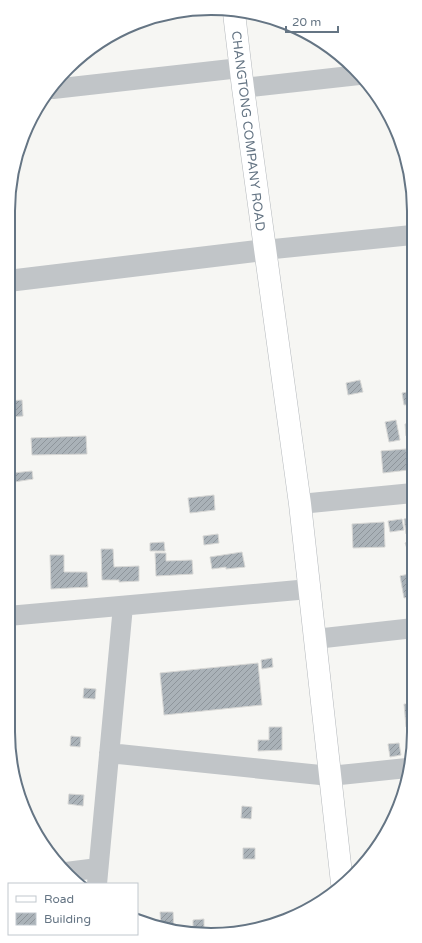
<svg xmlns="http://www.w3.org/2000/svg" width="422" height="943" font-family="'Varela Round',sans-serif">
<defs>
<pattern id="building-hatch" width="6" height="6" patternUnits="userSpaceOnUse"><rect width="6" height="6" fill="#aab2b8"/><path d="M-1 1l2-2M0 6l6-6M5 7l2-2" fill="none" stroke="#8e959b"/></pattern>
</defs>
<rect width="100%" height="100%" fill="#f6f6f3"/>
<path fill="url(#building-hatch)" stroke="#d7d7d5" d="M360,380L363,392L348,395L346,383Z
M413,391V404L404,405L402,393Z
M22,400L23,416L8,417V401Z
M396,420L400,440L389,442L385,422Z
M413,423V436H406L405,424Z
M86,436L87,454L32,455L31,438Z
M406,449L408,470L383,473L381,451Z
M32,471L33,479L14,482L13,473Z
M214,495L215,510L190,513L188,498Z
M413,517V532L406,534L404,519Z
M402,519L404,530L390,532L388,521Z
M384,522L385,547L353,548L352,524Z
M218,534L219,543L204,545L203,536Z
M413,540V553L409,554L405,543Z
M164,542L165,551H150V543Z
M101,549H113L114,567L139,566V581L119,582V580H102Z
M242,552L245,567L226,569V567L212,569L210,557Z
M155,553H166V561L192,560L193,574L156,576Z
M50,555H64V572H87L88,587L51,589Z
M413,573L414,596L404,598L400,576Z
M272,658L273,667L262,669L261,660Z
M258,663L262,705L164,715L160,673Z
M84,688L96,689L95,699L83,698Z
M404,704H414V727H406Z
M269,727H282V750L258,751V740H269Z
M71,736L81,737L80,747L70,746Z
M399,743L401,755L390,757L388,744Z
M69,794L84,795L83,806L68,804Z
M242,806L252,807L251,819L241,818Z
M243,848H255V859H243Z
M160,912H173L174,931L161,927Z
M204,919V931L193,932V920Z"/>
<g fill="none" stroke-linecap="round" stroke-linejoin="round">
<g stroke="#b4b8bc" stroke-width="23">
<path id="primary" d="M234,13L243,88L300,504L342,883"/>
</g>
<path stroke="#c1c5c8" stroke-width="20" d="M243,88L359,75
M53,89L240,68
M264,250L412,235
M300,504L413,493
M8,616L309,589
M315,639L414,628
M109,753L330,776L407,768
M66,872L98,868
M97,884L123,606"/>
<path stroke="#c1c5c8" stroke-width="22" d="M8,281L264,250"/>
<use href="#primary" stroke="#fff" stroke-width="22"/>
</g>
<g text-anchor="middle" stroke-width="4" stroke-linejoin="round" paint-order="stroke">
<g font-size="13" fill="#657584" stroke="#fff">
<text transform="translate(249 131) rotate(83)" y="5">CHANGTONG COMPANY ROAD</text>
</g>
</g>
<path d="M0 0H422V943H0ZM211 15H211A196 196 0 0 1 407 211V732A196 196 0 0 1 211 928H211A196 196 0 0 1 15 732V211A196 196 0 0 1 211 15Z" fill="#fff" fill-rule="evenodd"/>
<path fill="none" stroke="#657584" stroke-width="2" d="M211 15H211A196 196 0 0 1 407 211V732A196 196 0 0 1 211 928H211A196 196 0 0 1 15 732V211A196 196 0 0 1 211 15Z"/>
<rect x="8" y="883" width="130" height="52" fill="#ffffff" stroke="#c1c8ce"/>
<rect x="16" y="896" width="20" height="6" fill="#ffffff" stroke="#c1c8ce"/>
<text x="44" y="903" font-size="12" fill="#657584">Road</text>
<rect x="16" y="913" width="20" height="12" fill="url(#building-hatch)" stroke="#c1c8ce"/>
<text x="44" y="923" font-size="12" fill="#657584">Building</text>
<path d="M286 26v6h52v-6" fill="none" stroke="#657584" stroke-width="2"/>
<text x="292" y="26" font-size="12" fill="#657584" stroke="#ffffff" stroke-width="3" paint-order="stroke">20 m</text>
</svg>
